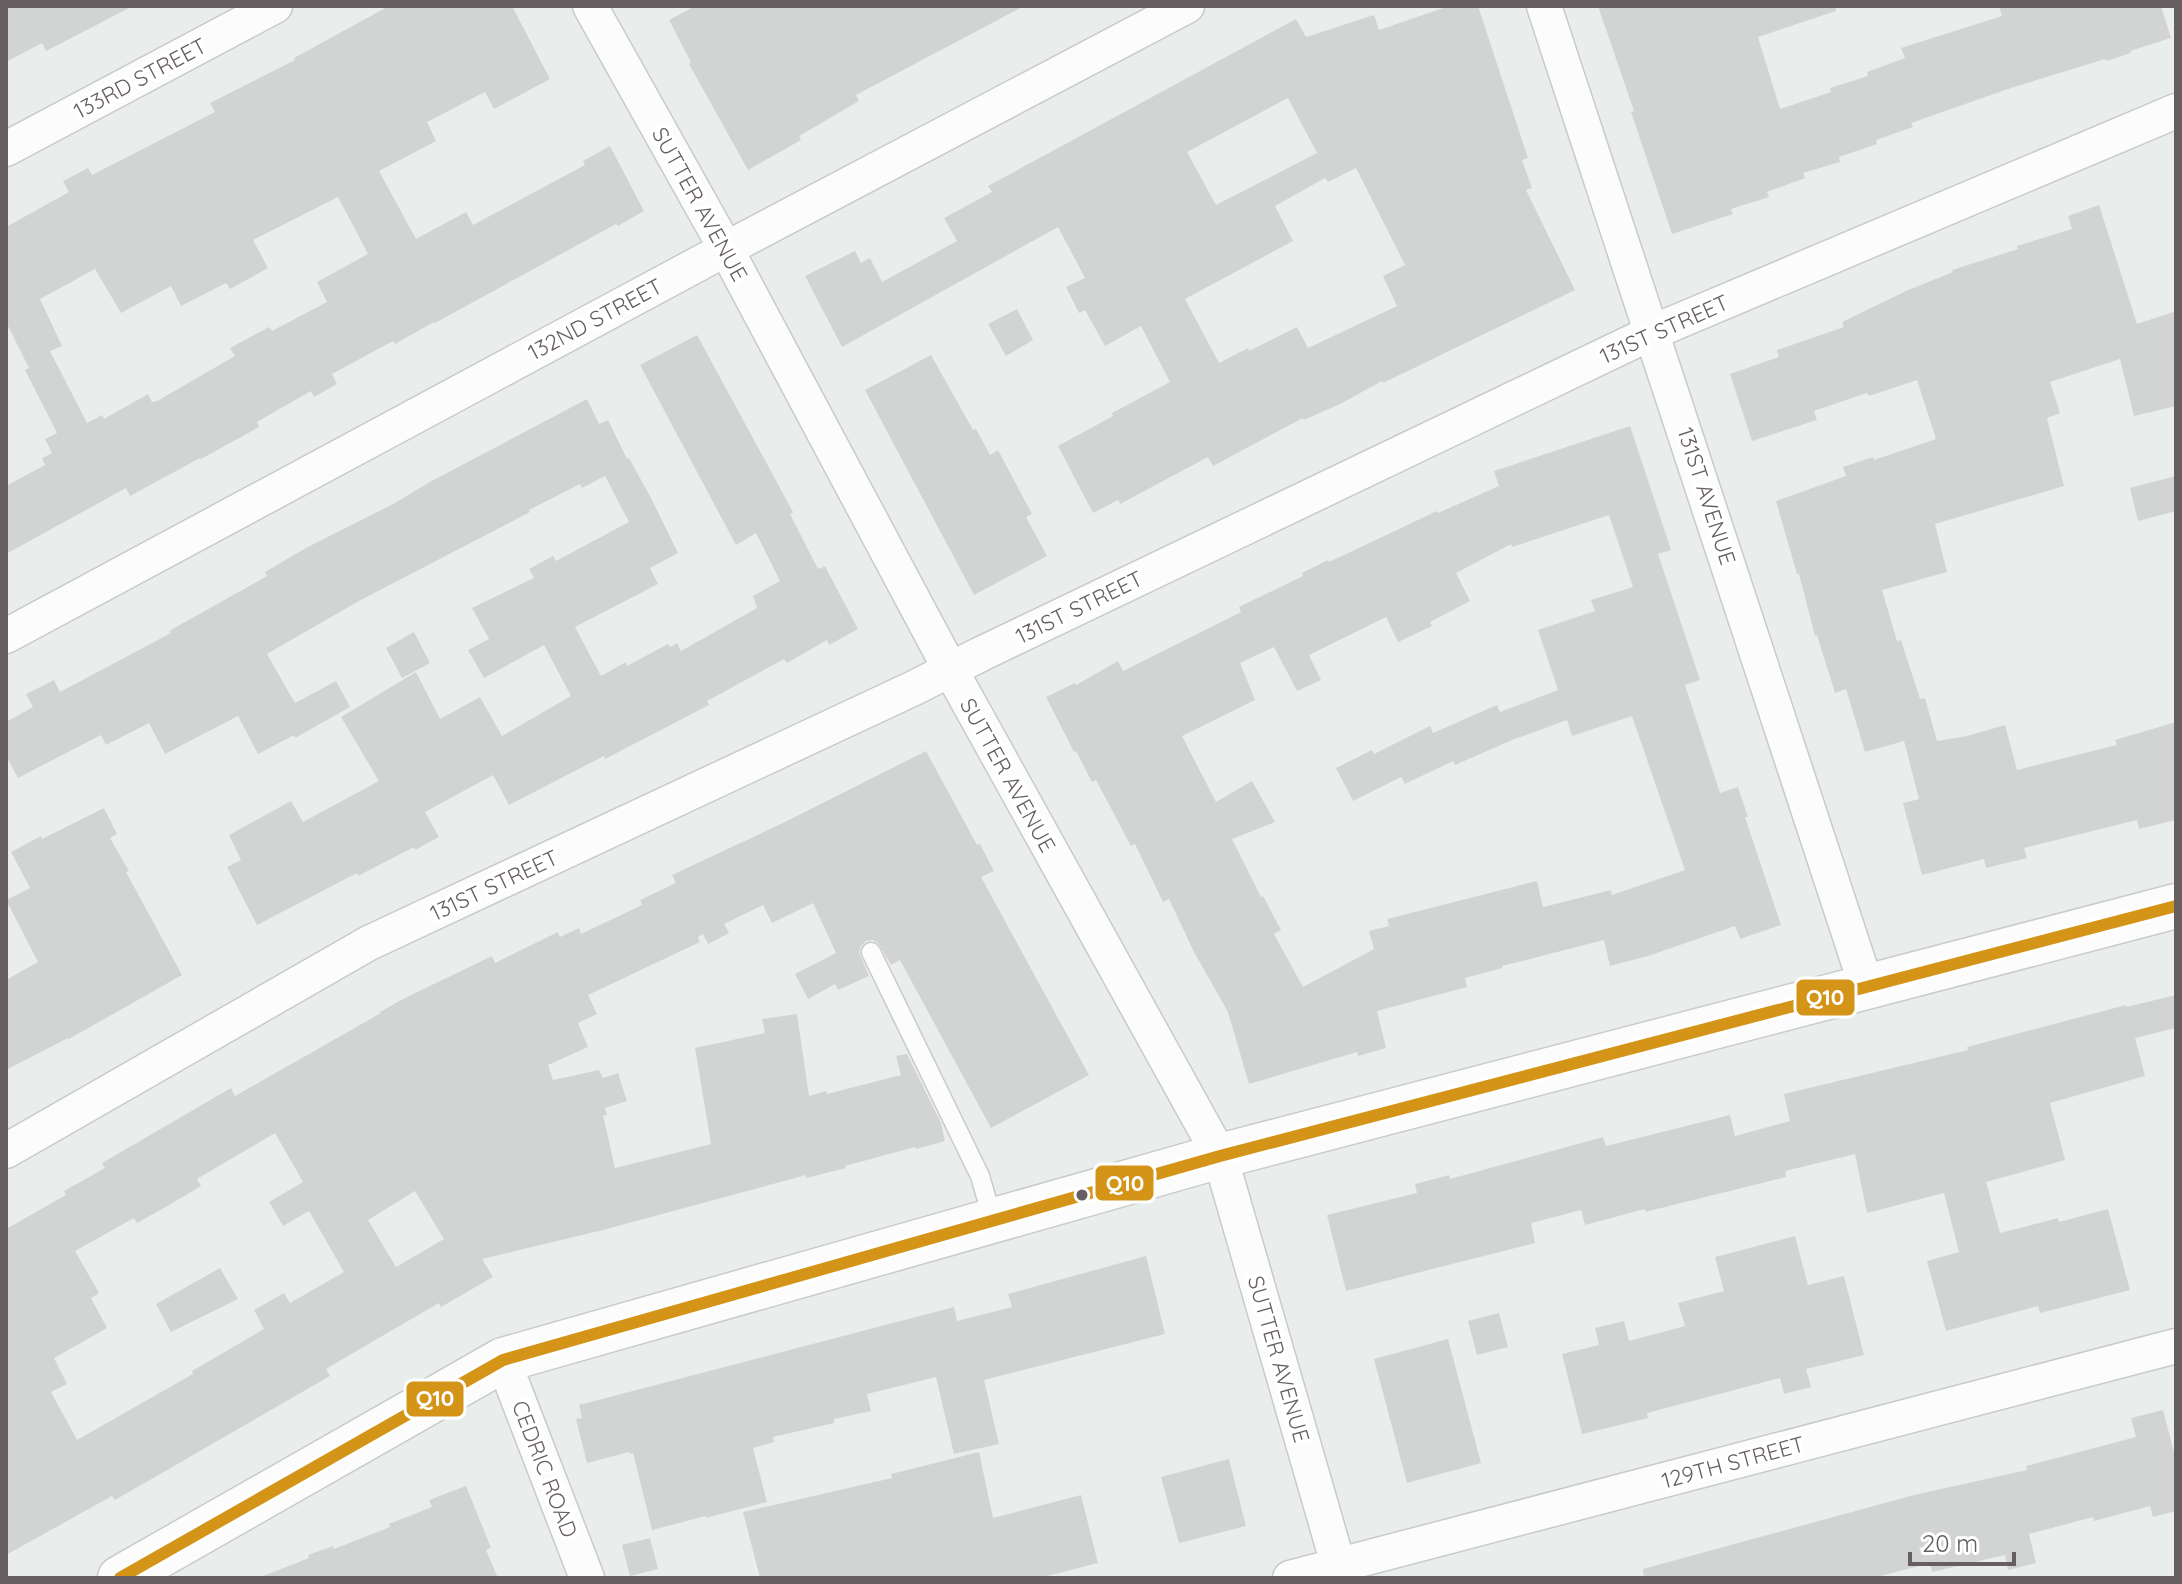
<svg xmlns="http://www.w3.org/2000/svg" width="2182" height="1584" font-family="Quicksand,sans-serif">
<rect width="100%" height="100%" fill="#e9eeed"/>
<path fill="#d2d4d4" fill-rule="evenodd" d="M6,6H133L46,51L42,43L6,62Z
M389,6H512L550,79L494,109L485,92L427,122L436,141L379,171L416,239L466,212L473,225L585,165L583,161L610,146L644,211L618,226L616,224L435,323L434,322L395,344L393,341L332,374L337,384L314,397L311,391L257,422L259,427L201,459L200,458L130,496L126,488L6,554V486L45,465L42,458L52,453L45,439L57,433L25,370L29,368L6,322V227L69,192L63,181L88,168L92,175L215,112L210,103L295,60L294,58ZM338,197L368,254L317,282L327,302L272,331L269,327L230,348L235,356L157,401L152,402L148,394L104,419L102,415L87,423L50,351L62,346L40,299L95,269L121,313L171,286L181,306L226,283L230,289L268,268L253,240Z
M695,6H1024L856,95L859,101L799,136L801,140L748,170L689,64L691,62L669,20Z
M1449,6H1478L1528,158L1522,160L1532,188L1526,190L1575,290L1383,383L1382,381L1342,403L1304,420L1303,418L1213,466L1208,457L1120,504L1118,500L1093,513L1058,446L1113,416L1112,413L1170,382L1141,326L1105,346L1085,310L1079,313L1066,287L1085,278L1058,227L842,347L805,276L855,251L861,263L870,258L882,282L957,241L944,218L992,192L988,186L1296,19L1306,37L1374,15L1379,30ZM1288,98L1317,153L1216,205L1187,152ZM1356,168L1405,265L1383,276L1397,306L1308,348L1297,327L1249,351L1248,348L1219,363L1185,299L1293,241L1275,206L1325,178L1328,182Z
M1598,6H1836V11L1758,37L1780,109L1831,92L1830,88L1868,76L1867,72L1905,58L1901,48L2002,16L1999,6H2161L2171,38L2130,51L2131,53L2106,61L2105,59L2008,89L1911,123L1913,127L1876,140L1877,144L1839,157L1840,162L1803,173L1805,178L1767,192L1769,197L1731,209L1733,214L1672,234L1631,112L1634,111Z
M2099,205L2137,324L2176,311V406L2134,416L2120,359L2050,382L2060,413L2047,418L2064,486L1935,524L1947,572L1882,590L1897,641L1901,640L1920,699L1925,698L1937,741L1967,736L2005,725L2017,770L2117,745L2115,740L2176,722V820L2139,829L2137,820L2024,848L2027,858L1986,868L1984,859L1922,875L1903,803L1919,799L1904,741L1865,752L1846,689L1835,693L1817,635L1815,636L1799,574H1797L1776,501L1846,476L1843,467L1873,457L1874,460L1936,439L1917,380L1869,396L1867,393L1814,411L1817,420L1752,441L1730,374L1779,357L1777,350L1844,327L1842,322L1906,291L1953,272L1952,270L2018,249L2017,246L2072,229L2068,216Z
M1017,309L1033,340L1006,356L988,324Z
M697,335L793,512L790,514L818,569L825,566L858,629L829,645L827,640L787,663L784,659L707,701L709,705L605,759L604,756L509,805L493,775L425,812L439,837L415,850L414,847L358,876L357,873L257,925L227,867L241,860L229,835L291,801L303,822L379,781L341,717L416,672L440,719L480,697L502,736L571,696L544,645L484,678L468,650L489,639L472,608L534,578L529,569L553,556L556,561L629,522L605,476L582,488L580,484L529,510L530,512L357,602L267,654L295,703L336,681L350,707L295,738L294,735L258,754L238,716L165,754L149,723L106,745L101,735L18,778L6,756V722L33,707L26,694L54,680L60,692L171,633L169,631L267,576L265,572L306,548L395,503L428,483L587,399L599,424L608,420L627,459L629,458L651,498L678,553L650,568L658,584L575,627L601,676L626,662L627,666L668,644L670,647L677,643L681,651L757,608L753,596L780,581L756,533L736,545L640,365Z
M931,355L973,430L976,429L990,455L998,450L1032,514L1026,517L1047,556L974,595L865,390Z
M1630,426L1671,550L1658,554L1700,680L1685,685L1720,793L1738,787L1748,817H1745L1781,925L1740,939L1735,926L1648,956L1610,966L1604,940L1502,966V968L1465,978L1467,987L1377,1011L1386,1048L1358,1056L1357,1052L1249,1084L1228,1012L1194,952L1169,899L1163,902L1135,844L1131,846L1096,780L1092,782L1076,751L1074,752L1046,697L1075,683L1076,685L1118,661L1123,671L1241,612L1239,607L1303,576L1302,573L1328,560L1329,562L1437,511L1438,513L1499,486L1494,471ZM1609,515L1633,587L1591,600L1595,611L1538,630L1558,690L1500,712L1497,705L1433,733L1430,726L1374,754L1372,750L1336,768L1353,801L1401,777L1405,784L1453,761L1455,765L1512,740L1567,720L1572,736L1632,716L1685,870L1612,895L1611,890L1543,907L1537,881L1387,919L1389,926L1369,931L1374,949L1303,987L1274,934L1281,930L1263,896L1261,897L1232,839L1275,822L1252,781L1216,802L1182,736L1255,700L1240,663L1274,647L1297,691L1321,680L1309,655L1386,617L1398,642L1432,626L1430,622L1470,601L1456,573L1511,544L1512,547Z
M2176,476V511L2138,521L2130,488Z
M414,632L430,663L402,678L386,648Z
M926,751L977,845L980,844L994,871L981,877L1089,1075L991,1128L900,960L891,965L878,943L873,940L866,941L861,946L859,952L869,976L838,990L835,984L808,999L795,974L836,953L813,903L772,923L763,905L724,924L729,933L708,944L703,934L698,937L700,942L588,995L597,1014L578,1023L588,1047L548,1065L553,1080L599,1070L603,1078L618,1073L627,1101L605,1108L607,1115H603L615,1168L711,1144L695,1048L765,1033L762,1019L797,1014L809,1096L826,1091L827,1094L901,1075L896,1056L907,1054L941,1123L945,1141L916,1149L915,1147L845,1166L846,1168L806,1178V1175L603,1230L482,1259L493,1277L441,1307L439,1303L365,1346L326,1369L330,1376L115,1500L112,1496L6,1555V1229L66,1195L64,1191L105,1168L102,1163L231,1088L235,1096L381,1013L380,1012L405,998L492,956L495,963L558,932L560,937L579,928L581,934L642,905L640,900L676,883L672,875L783,823ZM275,1133L303,1182L269,1202L283,1226L309,1211L344,1272L290,1303L284,1293L254,1310L264,1329L192,1371L193,1374L77,1440L51,1392L67,1384L54,1358L107,1328L91,1298L99,1293L75,1251L134,1218L137,1223L164,1208L201,1186L197,1179ZM415,1191L444,1239L396,1267L368,1220Z
M104,808L117,834L110,838L129,871L126,872L182,975L69,1039L68,1038L6,1070V980L38,962L6,900L30,888L11,852L41,836L42,839Z
M2176,995V1028L2135,1038L2145,1076L2050,1103L2065,1160L1986,1182L2000,1233L2058,1218L2059,1222L2108,1209L2130,1290L2040,1313L2038,1306L1946,1331L1927,1261L1959,1252L1944,1193L1867,1213L1855,1154L1785,1171L1786,1177L1645,1212V1209L1585,1225L1581,1210L1531,1223L1535,1243L1346,1291L1327,1215L1417,1193L1415,1184L1449,1175L1450,1179L1603,1137L1606,1146L1730,1115L1735,1136L1790,1121L1784,1094L1968,1050L1967,1047L2126,1005V1007Z
M1795,1236L1808,1285L1844,1276L1864,1355L1806,1369L1811,1387L1784,1394L1780,1378L1647,1413L1648,1418L1582,1434L1562,1354L1599,1345L1595,1328L1624,1321L1629,1341L1685,1326L1678,1303L1724,1291L1715,1257Z
M1146,1256L1165,1334L984,1380L999,1444L954,1454L936,1377L867,1394L871,1411L834,1419V1423L773,1437L774,1442L753,1448L767,1502L706,1518V1516L652,1530L633,1453L630,1454L629,1452L587,1463L576,1419L582,1418L579,1405L954,1307L957,1321L1012,1307L1008,1294Z
M220,1268L238,1299L171,1332L156,1304Z
M1499,1313L1508,1347L1477,1355L1468,1321Z
M1448,1339L1481,1463L1407,1483L1374,1359Z
M2163,1410L2176,1460V1511L2153,1517L2150,1506L2094,1521L2093,1517L2029,1534L2036,1563L2008,1570L2005,1555L1932,1572L1930,1563L1873,1578H1644L1643,1569L1914,1495L2027,1470L2026,1466L2136,1437L2131,1418Z
M979,1452L993,1518L1081,1495L1098,1563L1039,1578H760L743,1512L892,1478L891,1474Z
M1229,1459L1246,1526L1179,1543L1161,1477Z
M466,1486L491,1548L486,1550L498,1578H264L263,1576L309,1558L308,1555L333,1546L334,1549L390,1527L389,1524L432,1507L429,1500Z
M650,1538L658,1569L630,1576L622,1545Z"/>
<g fill="none" stroke-linecap="round" stroke-linejoin="round">
<g stroke="#cacac9" stroke-width="21">
<path id="lane" d="M871,952L980,1176L993,1221"/>
</g>
<g stroke="#cacac9" stroke-width="37">
<path id="street" d="M590,6L726,249L950,669L1220,1156L1342,1578
M1544,6L1867,988
M6,149L275,6
M6,636L726,249L1187,6
M6,1151L369,943L914,688L981,654L1653,332L2176,111
M503,1360L587,1578
M1290,1578L2176,1346"/>
</g>
<g stroke="#cbcbcc" stroke-width="47">
<path id="secondary" d="M120,1578L503,1360L1220,1156L2176,906"/>
</g>
<use href="#lane" stroke="#fcfcfc" stroke-width="18"/>
<use href="#street" stroke="#fcfcfc" stroke-width="34"/>
<use href="#secondary" stroke="#fcfcfc" stroke-width="44"/>
<g stroke="#fff" stroke-width="18">
<path id="bus-1" d="M120,1578L503,1360L1220,1156L2176,906"/>
</g>
<use href="#bus-1" stroke="#d39418" stroke-width="12"/>
</g>
<circle fill="#665e61" stroke="#fff" stroke-width="3" cx="1082" cy="1195" r="7"/>
<g text-anchor="middle" stroke-width="8" stroke-linejoin="round" paint-order="stroke">
<g font-size="22" fill="#665e61" stroke="#fff">
<text transform="translate(140 78) rotate(-28)" y="8">133RD STREET</text>
<text transform="translate(700 204) rotate(61)" y="8">SUTTER AVENUE</text>
<text transform="translate(595 319) rotate(-28)" y="8">132ND STREET</text>
<text transform="translate(1664 329) rotate(-24)" y="8">131ST STREET</text>
<text transform="translate(1707 496) rotate(72)" y="8">131ST AVENUE</text>
<text transform="translate(1079 607) rotate(-26)" y="8">131ST STREET</text>
<text transform="translate(1008 775) rotate(61)" y="8">SUTTER AVENUE</text>
<text transform="translate(494 885) rotate(-25)" y="8">131ST STREET</text>
<text transform="translate(1279 1359) rotate(74)" y="8">SUTTER AVENUE</text>
<text transform="translate(1733 1462) rotate(-15)" y="8">129TH STREET</text>
<text transform="translate(545 1469) rotate(69)" y="8">CEDRIC ROAD</text>
</g>
</g>
<g stroke="#fff" stroke-width="3">
<rect x="1795" y="978" width="61" height="39" rx="8" fill="#d39418"/>
<rect x="1094" y="1164" width="61" height="38" rx="8" fill="#d39418"/>
<rect x="405" y="1380" width="60" height="38" rx="8" fill="#d39418"/>
</g>
<g font-size="22" text-anchor="middle" font-weight="bold" fill="#fff">
<text x="1825" y="1005">Q10</text>
<text x="1125" y="1191">Q10</text>
<text x="435" y="1406">Q10</text>
</g>
<rect width="2182" height="1584" fill="none" stroke="#665e61" stroke-width="16"/>
<path d="M1910 1552v12h104v-12" fill="none" stroke="#665e61" stroke-width="4"/>
<text x="1922" y="1552" font-size="24" fill="#665e61" stroke="#ffffff" stroke-width="6" paint-order="stroke">20 m</text>
</svg>
